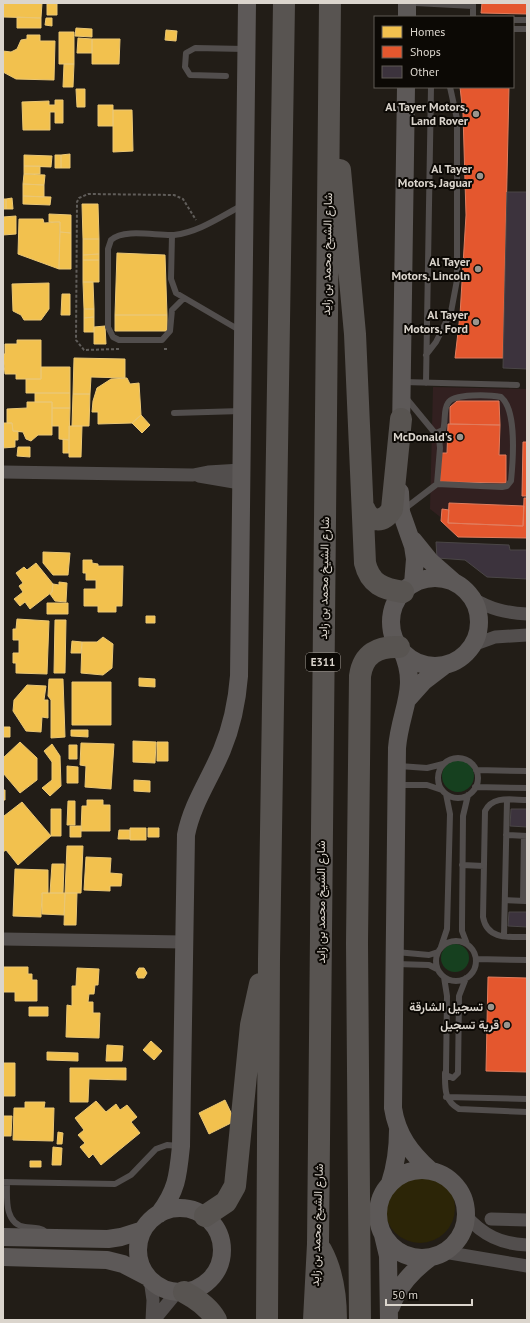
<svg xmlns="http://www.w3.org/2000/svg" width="530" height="1323" font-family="'PT Sans',Vazirmatn,sans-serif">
<rect width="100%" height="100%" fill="#221d17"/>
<path fill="#322020" d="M433,387L527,389V535L448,523L430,509Z"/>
<path fill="#16401f" d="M442 776a16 16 0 1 1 32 0a16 16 0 1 1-32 0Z
M441 958a14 14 0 1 1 28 0a14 14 0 1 1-28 0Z"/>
<path fill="#2c2507" d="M385 1208a35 35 0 1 1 70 0a35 35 0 1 1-70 0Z"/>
<path fill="#f2c14e" stroke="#ebc774" d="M3,3H42L41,18L3,17Z
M47,3H57V15H47Z
M17,17L41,18V28H17Z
M46,18H52V26L45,25Z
M76,28L92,29V37L75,36Z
M166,30L177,31L176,41L165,40Z
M59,32H74V64H59Z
M27,35H40V41H55L54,80L16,79L3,72V51L11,52L17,49L21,40L27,39Z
M78,38L92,39V53H77Z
M92,39H120L119,64H92Z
M64,64H74L73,87H63Z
M76,89H85V107H77Z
M55,100H63V123H55V112H50V130H23L22,102L49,101V105H55Z
M98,105H113V126H98Z
M113,110H132L133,151L113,152Z
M70,154V168H61V155Z
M24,155L52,156L51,167L24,166Z
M55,155H61V168H55Z
M24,166H40V174H24Z
M24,174L45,175L44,185L23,184Z
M23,184L44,185V197L23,196Z
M23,196L51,197L50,205L23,204Z
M12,198L13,209H6V199Z
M3,199H6V209H3Z
M82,204H98L99,239H83Z
M49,214L71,215V233L60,232V222H49Z
M16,216V234L3,235V217Z
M19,219H43L44,223L60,222L59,269L18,254Z
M60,232L71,233V269H59Z
M83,239H99V254L83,255Z
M117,253L165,255L167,315H115Z
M99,254V260H83V255Z
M83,260H99V282H83Z
M83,282H93L94,309H84Z
M49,283V309L41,320H24L21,315L13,311L12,284Z
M62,294H70V315H61Z
M84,309H94V317L84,318Z
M115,315H167V331H115Z
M94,317V332H84V318Z
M105,326L106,344H94V327Z
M17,340H41V379H16V374H5L3,354H5V344H17Z
M74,358L125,359V378L91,377L90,394H73Z
M41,367H70V393H26V379H41Z
M127,378L130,384L139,383L141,415L132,423L98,424V412H92L93,401L97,388L111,379Z
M35,393H70V408H52V402H35Z
M73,394H90L89,426H72Z
M27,402H52V435H38L31,441L26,439L23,432L13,431L12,423H7V409L27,408Z
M52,408H70L69,440L59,439V426H52Z
M141,415L150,425L142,433L132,423Z
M3,423H12L13,431H18V440H15V447L3,448Z
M69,426H82L81,457H69Z
M63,439L69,440V453H63Z
M18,447H30V457L17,456Z
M43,552L70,553L68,575H53L43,563Z
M83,560H92V563L98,564V566H123L122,606H116V612H98V606H84V589H96V580H86V573H83Z
M36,563L53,584L52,592L30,609L25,602L20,606L14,599L23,592L19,586L23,583L16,573L24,567L27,570Z
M59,582L67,583L66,602L55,601L50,594L52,592L53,584L59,585Z
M47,603H68V614H47Z
M146,616H155V623H146Z
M17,619L49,621L47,674L16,673V663H13V653H19V640H13V629H16Z
M55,620H66L65,673H54Z
M103,637L113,644L112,668L103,675L81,673L82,642H97Z
M72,641L82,642L81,653H71Z
M139,678L155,679V687L139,686Z
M49,679H63L65,737L51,738V700L48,696Z
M72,682H111V725H72Z
M27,685L46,686L44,700H48V718L42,717L41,732L26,731L13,711L14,700Z
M3,727H10V737H3Z
M71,730H88V737L71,736Z
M133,741L156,742L155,763L133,762Z
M20,742L37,758V780L20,793L3,773V758Z
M157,742H168V761H157Z
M81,743L114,744L111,789L85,787L86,766L80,765Z
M52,744L60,756L61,786L50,796L42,788L52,780V762L44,751Z
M69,745H77V759H69Z
M67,766L78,767V783H67Z
M134,780L150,781V792L134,791Z
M3,790H5V800H3Z
M87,800H103V805H110V831H81L82,806H87Z
M68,801H75V825H67Z
M22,802L51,836L18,865L6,850L3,852V815L4,816Z
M51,809H61V836H51Z
M70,826H81V837H70Z
M130,828H146V840H130Z
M148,828H159V837H148Z
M119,830H130V839H118Z
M67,846H83L81,893H65Z
M86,857L111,858L110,873L122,874L121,886H110V891L84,890Z
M52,864H64L63,893H50Z
M15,869L48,870V893H42L41,917L13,916Z
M42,893H65L64,915L42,914Z
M65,893H77L76,925H64Z
M3,967H28V974H32V980H37V1001H15V992H3Z
M77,968L99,969L98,985H95L94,994H89L88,1002H93V1013H100L99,1038L66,1037L67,1005L72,1006V986H76Z
M139,968H144L147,973L144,978H138L136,973Z
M29,1007H48V1016H29Z
M151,1041L162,1051L154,1060L143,1050Z
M107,1045L123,1046L122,1061H106Z
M47,1052L78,1053V1061L47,1060Z
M3,1063H15V1096H3Z
M70,1068H126V1080L89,1079L88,1102H70Z
M225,1100L235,1121L209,1134L199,1113Z
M96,1101L106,1112L116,1104L120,1110L127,1105L137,1117L131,1122L140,1133L101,1165L93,1154L89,1158L80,1147L85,1143L78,1135L84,1130L75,1118Z
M25,1102H45L44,1108H54L53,1141L13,1140L14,1108H25Z
M3,1116H12L11,1136H3Z
M58,1132L63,1133L62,1144H57Z
M53,1147L62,1148L61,1165H52Z
M30,1161H41V1167H30Z"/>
<path fill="#e4572e" stroke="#e17d5e" d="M482,3H527V14L481,13Z
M460,87H509L503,358H455L460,315L466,215L463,114Z
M457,401H499L500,425L450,424V407Z
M448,424L500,425L499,455H506V483L440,482L441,453H447Z
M523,442H527V496H522Z
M524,498H527V538L458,537L441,521L442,509L449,510L448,523L523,526Z
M449,503L524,506L523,526L448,523Z
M488,977L527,978V1072L486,1071Z"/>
<path fill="#3c333d" stroke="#4a4646" d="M507,192H527V369L503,368Z
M436,542L509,545L510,550H527V579L487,577L465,560L437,558Z
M511,809H527V827L510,826Z
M509,912H527V927L508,926Z"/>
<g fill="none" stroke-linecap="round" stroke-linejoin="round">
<path stroke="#605d5a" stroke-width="2" stroke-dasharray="3 2" stroke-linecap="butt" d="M119,349L84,350L76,340L77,202L79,198L88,194L174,195L183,199L196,220
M164,349H169"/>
<path stroke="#524e4d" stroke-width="6" d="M415,3L473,6
M473,17V3
M513,20H527
M513,29H527
M226,76L190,75L185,67L186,53L195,48L245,49
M172,235L171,279L176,293L241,331
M184,298L172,310L170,331L162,340H119L113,337L108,327V249L111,240C125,228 156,236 174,235C199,232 220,217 241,206
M426,355L436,342L451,312L457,280V119L450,87
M403,382L517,385
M426,383L431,87
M406,398L439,438L440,448L437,484
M174,413L241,411
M403,510L437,484L502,487L507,486L511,481C513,461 517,410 501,397C491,395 453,393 448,403C443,410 446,421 443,430L436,433
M438 778a20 20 0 1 1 40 0a20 20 0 1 1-40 0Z
M399,766L427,768L443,764
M476,770L527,771
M398,785H427L442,790
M475,787L527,788
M527,800C512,800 493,795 485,811L483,917C487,940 509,937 527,937
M506,835L527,836
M462,865L484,866
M505,900L525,901
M523,901L524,836
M504,936L507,800
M436 961a20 20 0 1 1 40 0a20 20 0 1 1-40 0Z
M467,944L462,931V924L463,816L468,795
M441,947L447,929L450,814L446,794
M396,952L429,955L438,952
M476,959L527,960
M396,964L429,965L437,969
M444,977L447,996L446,1071V1075L453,1078L458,1073L459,996L466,978
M445,1073C445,1088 444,1101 459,1109L527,1112
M446,1097L527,1099
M3,1182L115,1184L131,1175L156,1149L167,1145L179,1146
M7,1182C7,1197 4,1224 25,1227C33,1228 40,1227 46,1232"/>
<path stroke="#524e4d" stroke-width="13" d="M3,472L193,475L208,472L241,470
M199,476L240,483
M472,598C490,609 506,613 527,614
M473,645L495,637L527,635
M3,939L183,942
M466,1216C483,1235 501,1244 527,1245
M491,1219L527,1220
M444,1252L527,1266
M150,1279L153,1300L152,1320
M154,1320L177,1292"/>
<path stroke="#5d5958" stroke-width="18" d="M407,17V3
M401,432L406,87
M400,492L401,512L413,546L415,559L413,584
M413,540L430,561L454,582
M391 622a44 44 0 1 1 88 0a44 44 0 1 1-88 0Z
M402,651C419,688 400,710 397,748L393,1108C397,1135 411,1153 430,1170
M407,700L424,681L445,665
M378 1214a44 44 0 1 1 88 0a44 44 0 1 1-88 0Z
M390,1183C396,1165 398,1149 398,1130
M138 1250a42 42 0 1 1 84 0a42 42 0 1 1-84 0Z
M159,1214C177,1190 178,1176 181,1146L186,835C192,804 210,779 222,750C232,726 237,702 239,676L247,3
M383,1235L388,1256L389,1320
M3,1237L108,1239L121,1237L143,1230
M3,1257L107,1260L123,1264L148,1277
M391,1307C399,1285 412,1271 431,1257"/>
<path stroke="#585451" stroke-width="22" d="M340,170L355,334L365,563C370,584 383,589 403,592
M364,508C370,523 384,523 392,509L401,419
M205,1216L226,1202L235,1186L251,1025L260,984
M321,1250C333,1272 336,1295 336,1320
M184,1292C197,1299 209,1307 216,1320
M267,1320L269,959L284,3
M314,1320L318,1244L330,3
M360,1320L357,943L360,676C363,654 378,646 399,647"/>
</g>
<g fill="#9a958d" stroke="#0c0905" stroke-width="1.5">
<circle cx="476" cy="114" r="4"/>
<circle cx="480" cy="176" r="4"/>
<circle cx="478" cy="269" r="4"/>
<circle cx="476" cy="322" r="4"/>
<circle cx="460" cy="437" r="4"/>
<circle cx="491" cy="1007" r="4"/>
<circle cx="507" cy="1025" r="4"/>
</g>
<g text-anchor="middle" stroke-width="4" stroke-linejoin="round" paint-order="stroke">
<rect fill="#0c0905" stroke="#9d9891" stroke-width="1" x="306" y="653" width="34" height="18" rx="3"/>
<g font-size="11" font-weight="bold" fill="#dbd5cd">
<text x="323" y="666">E311</text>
</g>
<g font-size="12" font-weight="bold" fill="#dbd5cd" stroke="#0c0905" text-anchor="end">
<text x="468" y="111">Al Tayer Motors,<tspan x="468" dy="14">Land Rover</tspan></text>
<text x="472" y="173">Al Tayer<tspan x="472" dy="14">Motors, Jaguar</tspan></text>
<text x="470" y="266">Al Tayer<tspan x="470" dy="14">Motors, Lincoln</tspan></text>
<text x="468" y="319">Al Tayer<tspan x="468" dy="14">Motors, Ford</tspan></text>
<text x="452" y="441">McDonald's</text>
<text x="483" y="1011">تسجيل الشارقة</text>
<text x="499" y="1029">قرية تسجيل</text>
</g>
<g font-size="12" fill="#dbd5cd" stroke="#0c0905">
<text transform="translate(327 254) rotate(-89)" y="4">شارع الشيخ محمد بن زايد</text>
<text transform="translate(324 578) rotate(-89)" y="4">شارع الشيخ محمد بن زايد</text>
<text transform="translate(321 902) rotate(-90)" y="4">شارع الشيخ محمد بن زايد</text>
<text transform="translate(317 1225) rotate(-88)" y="4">شارع الشيخ محمد بن زايد</text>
</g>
</g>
<rect width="530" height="1323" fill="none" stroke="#dbd5cd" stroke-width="8"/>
<rect x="374" y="16" width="140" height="72" fill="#0c0905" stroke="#5f5b55"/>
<rect x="382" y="26" width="20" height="12" fill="#f2c14e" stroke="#5f5b55"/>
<text x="410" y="36" font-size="12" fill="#dbd5cd">Homes</text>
<rect x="382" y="46" width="20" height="12" fill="#e4572e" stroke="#5f5b55"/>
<text x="410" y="56" font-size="12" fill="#dbd5cd">Shops</text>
<rect x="382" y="66" width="20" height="12" fill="#3c333d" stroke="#5f5b55"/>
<text x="410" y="76" font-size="12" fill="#dbd5cd">Other</text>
<path d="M386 1299v6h86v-6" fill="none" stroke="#dbd5cd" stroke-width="2"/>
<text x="392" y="1299" font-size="12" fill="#dbd5cd" stroke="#0c0905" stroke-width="3" paint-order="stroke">50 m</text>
</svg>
